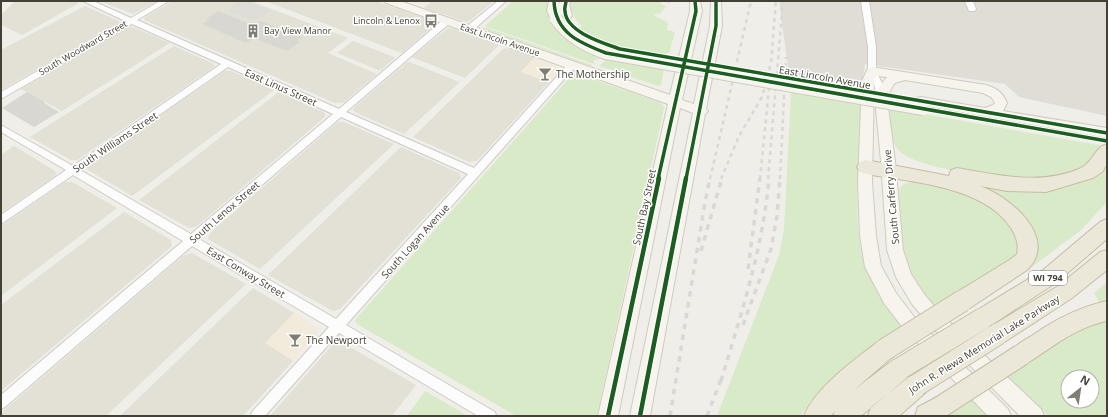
<svg xmlns="http://www.w3.org/2000/svg" width="1108" height="417" font-family="'Open Sans',sans-serif">
<rect width="100%" height="100%" fill="#efeee8"/>
<path fill="#e3e0d5" d="M15,1H74L79,3L22,35L1,25V15Z
M100,1H158L133,14Z
M173,1H251L348,38L328,53L377,74L344,102L335,103L144,20L145,17Z
M265,1H375L433,21L435,24L402,53L399,52Z
M432,1H494L471,20L467,22L424,8Z
M85,6L119,21V23L1,90V50Z
M133,27L170,43L62,111L21,89L126,28Z
M448,28H451L499,45L465,78L414,58L412,57Z
M353,41L394,57L395,58L381,70H378L337,53Z
M174,46L214,64V67L77,160H71L30,137Z
M507,48L535,57L521,72L549,82L477,161L469,162L413,137L503,49Z
M409,62L460,82L404,134L355,112L353,109L356,106L406,63Z
M225,71H231L274,90L135,194L132,196L88,170L87,167L90,164Z
M279,92L325,113V117L197,226L191,228L187,227L139,200Z
M338,122H344L394,144L260,269L208,239V237L212,231Z
M14,146L55,171L56,174L55,176L1,213V155Z
M401,147L459,173L461,178L340,309L334,311L331,310L268,275Z
M65,182H72L117,208L1,296V226Z
M124,212L171,240L172,246L1,391V305Z
M192,253L246,284L106,416H1V413L183,256Z
M253,288L294,313L266,343L293,361L243,416H120Z
M338,342L343,343L416,385L392,416H270L333,344Z"/>
<path fill="#f2ebdb" d="M535,57L560,68L549,82L521,72Z
M294,313L317,327L318,332L293,361L265,343Z"/>
<path fill="#dfddd6" d="M779,1H1107V116L1019,97L1005,84L865,64L862,86L789,74Z"/>
<path fill="#d9eac8" fill-rule="evenodd" d="M513,1H547L549,18L561,36L562,34L582,26C575,19 569,11 571,1H670L671,2L669,3L662,1L660,4L666,6L660,14L656,13L654,16L668,22L667,30L675,32L669,53H667L661,85L658,86L599,66L605,61L601,59L594,60V64L485,26Z
M485,27L592,65L591,66L484,29Z
M575,73L659,102L663,105L664,108L597,416H516L357,324L355,320L572,75Z
M791,92L863,104C860,151 850,227 867,270C875,291 889,309 903,326L813,401L800,416H717L779,255L784,229Z
M889,108L1104,146C1099,154 1090,165 1081,170C1070,176 1045,178 1033,179C1006,179 910,170 896,147C890,137 891,120 889,108Z
M1107,168V202L1081,230L1032,267L1030,263L1034,249L974,186L977,183L1050,189L1070,185L1087,180Z
M923,181L986,200L1016,228L1019,249L1015,257L935,308C920,291 909,274 903,252C900,240 900,225 899,212C899,205 896,195 900,188C905,181 915,182 923,181Z
M1107,282V305H1101L1094,293Z
M1107,318V416H1048L1005,376C1037,355 1070,327 1107,318ZM1068,377H1092V401H1068Z
M425,391L468,416H407Z
M973,397L992,416H944Z"/>
<path fill="#deddd8" d="M246,1H247L270,10L267,14L253,21L229,11L231,7L239,2Z"/>
<path fill="#d8d7d1" d="M218,11L253,25L260,21L264,22L303,37L297,41L300,42L287,51L254,38L246,43L202,24L209,20L206,19Z
M27,92L45,102L44,103L59,112L34,127L2,108Z"/>
<g fill="none" stroke-linecap="round" stroke-linejoin="round">
<g stroke="#cdcbc6" stroke-width="2">
<path id="street" d="M83,1H93L131,18L160,1H169L137,20L339,109L444,19H450V23L346,112L474,168L569,63H575V67L346,325L495,412L496,416H478L339,333L265,416H251L252,412L329,327L192,246L5,407L1,409V395L183,241L73,175L1,224V215L66,170L1,132V125L73,166L221,64L132,24L1,99V92L125,21ZM228,67L333,114L191,234L80,170ZM341,117L468,174L336,319L199,239Z
M498,1H506L472,31H466V27Z
M861,1H869L876,47V71L882,83L885,99L881,102L877,99L874,83L868,71V47Z
M965,1H973L976,9L975,11H969Z"/>
</g>
<g stroke="#ceccbf" stroke-width="2">
<path id="secondary" d="M385,1H400L670,95L690,11V1H700L702,11L682,100L694,104L710,26L711,1H721L722,26L706,109L708,111L705,114L650,416H630L693,113L680,108L618,416H598L668,104L386,3Z
M549,1H559V3L561,1H571L569,4L572,16L570,18L566,19L560,16L562,19L560,21H552L547,11Z
M872,67L986,85C997,88 1003,93 1007,103L1003,111L1107,128V138L921,105L916,104L915,101L916,98L921,97L985,108L993,105L995,103L991,97L983,93L905,80L895,83L892,87L887,99L895,161L903,250L911,274L924,294L940,313L1041,409L1044,416H1020L928,323L912,304L896,277L887,250L881,161L875,99L880,86L887,77L876,76L874,81L872,182L876,236L881,266L896,293L915,318L1008,409L1011,416H988L903,328L884,303L865,267L860,236L858,182L862,81L868,68Z"/>
</g>
<g stroke="#c6bea4" stroke-width="2">
<path id="highway" d="M1107,144V164L1102,172L1093,178L1046,192L1007,191L980,186C1009,196 1060,238 1027,270L970,308L962,310L954,308L951,301L954,294L1011,259L1017,254C1019,243 1016,237 1011,228C984,186 911,182 866,174L860,172L857,167L860,162L866,160L949,176L951,170L957,168C998,175 1042,186 1081,168C1093,162 1095,147 1107,144Z
M1107,219V239L1057,282L990,326L982,329L974,326L971,319L974,312L1043,270L1100,222Z
M1107,250V270L1072,298L1006,341L998,344L990,341L987,334L990,327L1058,286L1100,252Z
M1107,301V321C1077,327 1054,346 1029,362L1021,366L1013,362L1010,355C1014,345 1023,341 1033,335C1056,319 1079,307 1107,301Z
M884,340L892,343L895,350L892,357L854,390L893,360L901,357L909,360L913,368L909,376L861,416H833L835,411L831,416H804C816,387 852,362 876,343Z
M917,374L925,377L929,385L925,393L899,416H868L871,407L909,377Z
M939,396L948,400L951,408L948,416H915L918,407Z"/>
</g>
<use href="#street" fill="#fdfcfc" fill-rule="evenodd"/>
<use href="#secondary" fill="#f6f4ed" fill-rule="evenodd"/>
<use href="#highway" fill="#ebe7d9" fill-rule="evenodd"/>
<path stroke="#d8d8d7" stroke-width="2.5" stroke-dasharray="4 4" stroke-linecap="butt" d="M710,179L751,1
M721,179L739,136L762,97L771,63L776,1
M760,179L769,88
M768,179L783,1
M780,179L786,57"/>
<path stroke="#d8d8d7" stroke-width="3.5" stroke-dasharray="5.5 5.5" stroke-linecap="butt" d="M701,251L722,178
M748,269L760,178
M743,325L771,249L777,216L780,178
M721,381C741,314 763,248 769,178
M670,416L705,202L710,178
M707,416L722,377"/>
<g stroke="#ceccbf" stroke-width="14" stroke-linecap="butt">
<path id="secondary-bridge" d="M556,19C569,37 586,46 606,53L923,109"/>
</g>
<g stroke="#c6bea4" stroke-width="23" stroke-linecap="butt">
<path id="highway-bridge" d="M884,350L962,301
M901,368L982,319
M917,385L998,334
M939,408L1021,355"/>
</g>
<use href="#secondary-bridge" stroke="#f6f4ed" stroke-width="12"/>
<use href="#highway-bridge" stroke="#ebe7d9" stroke-width="21"/>
<g stroke="#fff" stroke-width="5.5">
<path id="cycleway-far1" d="M554,1C555,33 580,43 606,53L1107,141
M566,1C566,4 564,8 565,11C566,32 603,43 620,49L1107,133
M658,179L696,11L695,1
M686,179L716,26V1"/>
</g>
<g stroke="#fff" stroke-width="7">
<path id="cycleway" d="M608,416L659,178
M640,416L686,178"/>
</g>
<use href="#cycleway-far1" stroke="#1b5e20" stroke-width="3.5"/>
<use href="#cycleway" stroke="#1b5e20" stroke-width="4.5"/>
</g>
<defs>
<g id="bus-bare" transform="scale(1.08)"><path d="M-5-6H5V4H4V6H2V4H-2V6H-4V4H-5ZM-3.5-4V0h7V-4ZM-3.5 1.2v1.5H-2V1.2ZM2 1.2v1.5H3.5V1.2Z" fill="#807d74" stroke="#fff" stroke-width="2.5" paint-order="stroke"/></g>
<g id="building-bare" transform="scale(1.08)"><path d="M-4-6H4V6H1V3H-1V6H-4ZM-2.5-4.3h1.7v1.8h-1.7ZM.8-4.3h1.7v1.8H.8ZM-2.5-1h1.7V.8h-1.7ZM.8-1h1.7V.8H.8Z" fill="#807d74" stroke="#fff" stroke-width="2.5" paint-order="stroke"/></g>
<g id="bar-bare" transform="scale(1.08)"><path d="M-6-5H6L.8 .8V4.5H3.5V6h-7V4.5H-.8V.8Z" fill="#807d74" stroke="#fff" stroke-width="2.5" paint-order="stroke"/></g>
</defs>
<g fill-rule="evenodd">
<use href="#bus-bare" x="431" y="21"/>
<use href="#building-bare" x="253" y="31"/>
<use href="#bar-bare" x="545" y="74"/>
<use href="#bar-bare" x="295" y="340"/>
</g>
<g text-anchor="middle" stroke-width="3" stroke-linejoin="round" paint-order="stroke">
<g font-size="9" fill="#444035" stroke="#fff" text-anchor="end">
<text x="420" y="24">Lincoln &amp; Lenox</text>
<text x="264" y="34" text-anchor="start">Bay View Manor</text>
</g>
<g font-size="9" fill="#444035" stroke="#fff">
<text transform="translate(500 40) rotate(19)" y="3">East Lincoln Avenue</text>
<text transform="translate(83 48) rotate(-30)" y="3">South Woodward Street</text>
</g>
<rect fill="#fff" stroke="#7c7972" stroke-width="1" x="1029" y="271" width="38" height="14" rx="3"/>
<g font-size="9" font-weight="bold" fill="#444035">
<text x="1048" y="281">WI 794</text>
</g>
<g font-size="10" fill="#444035" stroke="#fff" text-anchor="start">
<text x="556" y="78">The Mothership</text>
<text x="306" y="344">The Newport</text>
</g>
<g font-size="10" fill="#444035" stroke="#fff">
<text transform="translate(825 77) rotate(10)" y="4">East Lincoln Avenue</text>
<text transform="translate(281 87) rotate(24)" y="4">East Linus Street</text>
<text transform="translate(115 142) rotate(-34)" y="4">South Williams Street</text>
<text transform="translate(891 197) rotate(-95)" y="4">South Carferry Drive</text>
<text transform="translate(644 207) rotate(-78)" y="4">South Bay Street</text>
<text transform="translate(224 212) rotate(-41)" y="4">South Lenox Street</text>
<text transform="translate(415 241) rotate(-48)" y="4">South Logan Avenue</text>
<text transform="translate(246 272) rotate(31)" y="4">East Conway Street</text>
<text transform="translate(984 344) rotate(-32)" y="4">John R. Plewa Memorial Lake Parkway</text>
</g>
</g>
<rect width="1108" height="417" fill="none" stroke="#444035" stroke-width="4"/>
<g transform="translate(1080 389) rotate(30)"><circle r="19" fill="#ffffff" stroke="#b4b3ae"/>
<path d="M0-3L7 15L0 10L-7 15Z" fill="#807d74"/>
<text y="-6" font-size="11" font-weight="bold" text-anchor="middle" fill="#444035">N</text>
</g>
</svg>
